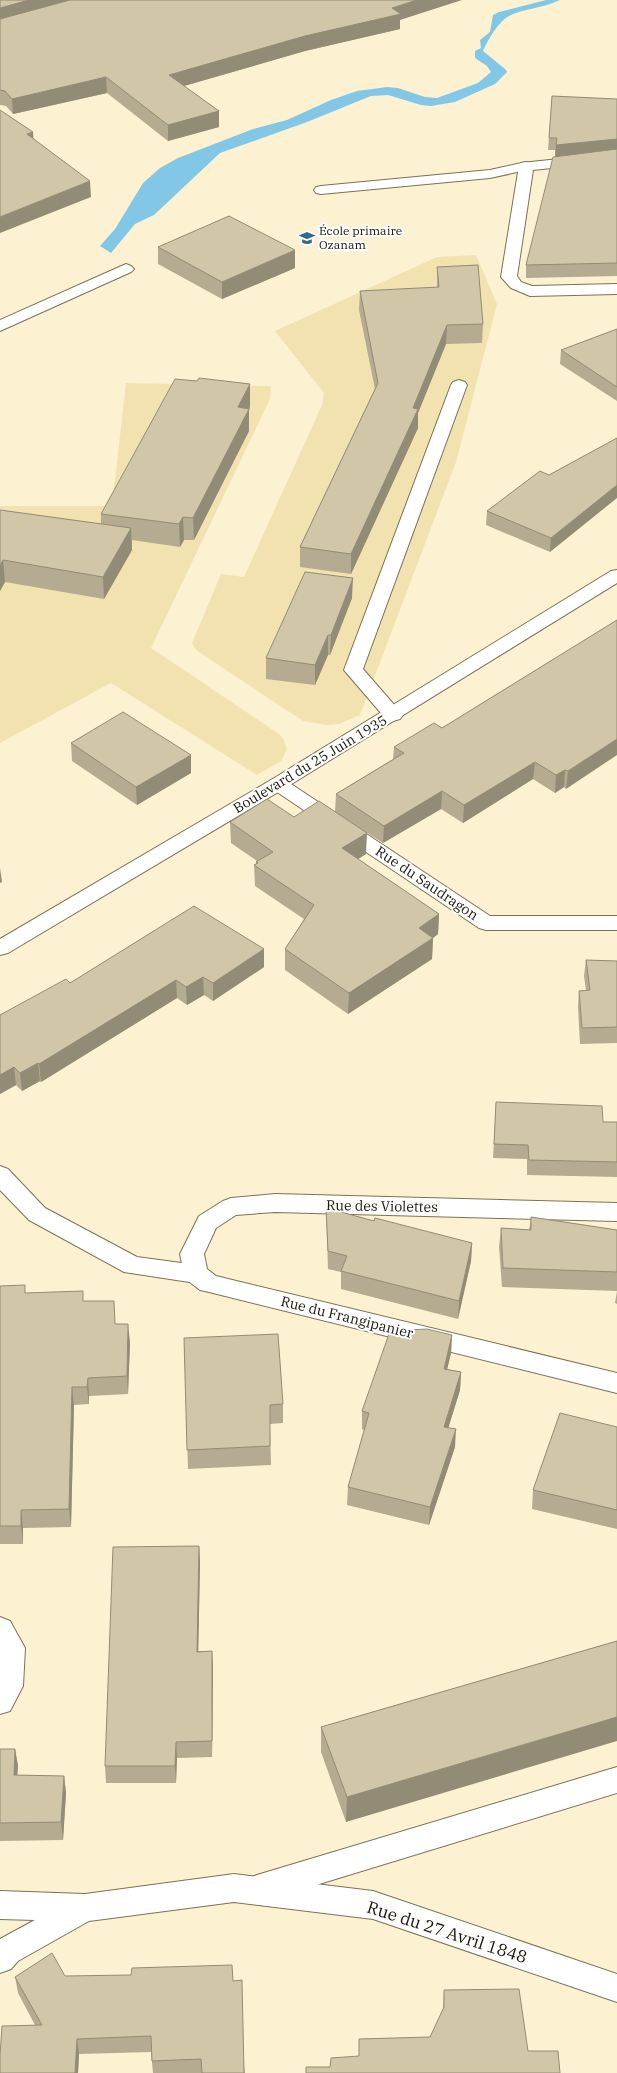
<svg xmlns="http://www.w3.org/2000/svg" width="617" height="2073" font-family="'IBM Plex Serif',serif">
<rect width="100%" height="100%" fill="#fcf2d1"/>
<path fill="#f2e2b0" d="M476,255L497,304L456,462L360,715L339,724L327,725L303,721L196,650L192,643L221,574L244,577L322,405L324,393L275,331L437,257Z
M126,383L271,386L270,399L151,648L279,734L284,740L287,749L281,761L257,775L111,683L0,743V506H112Z"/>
<path fill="#82c8e6" d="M546,0H560C544,8 521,9 509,16C498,22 488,40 483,51L505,69L507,72L495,84L455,102L431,106L421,105L388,95L371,96L307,122L220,153L154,215L135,224L111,253L100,246L115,229L143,183L160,168L178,158L253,129L287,120L331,100L357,91L387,87L398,88L425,97L437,98L478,83L491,72L487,66L475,58V51L481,48L480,40L490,32L493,15L499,12Z"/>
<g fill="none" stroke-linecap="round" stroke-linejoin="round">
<g stroke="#7b7255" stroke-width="2">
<path id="lane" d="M526,162L531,163L533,166L531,169L490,178L321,194L316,193L314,190L316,187L321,186L490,170Z
M0,1166L8,1169L45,1208L137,1257L196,1265L205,1268L208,1274L205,1280L196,1283L124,1272L29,1220L0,1190Z
M617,1767V1793L257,1903L247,1899L242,1889L247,1879L257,1875Z"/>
</g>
<g stroke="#7b7255" stroke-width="2">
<path id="street" d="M617,153V161L533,170L517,276L521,282L532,286L617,284V294L530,296L511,288L501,277L519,166L521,163Z
M126,264L131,266L134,269L131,272L0,331V320Z
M459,380L465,382L467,385L363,669L403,715L400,719L393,721L386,719L344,670L451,385L453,382Z
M278,778L285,780L490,916H617V930H486L479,928L271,788L268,784L271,780Z
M275,1194L617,1203V1221L275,1212L236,1215L216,1228L204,1254L207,1269L216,1276L617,1373V1393L209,1292L200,1290L187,1280L184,1274L180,1254L199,1216L223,1201L231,1198Z
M0,1617L10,1621L25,1648L23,1686L10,1711L0,1714Z
M234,1874L373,1891L617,1974V2002L373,1919L234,1902L89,1921L18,1961L11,1969L0,1973V1939L35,1920L0,1919V1891L85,1894Z"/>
</g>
<g stroke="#7b7255" stroke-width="2">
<path id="secondary" d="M617,570V583L285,788L8,953L0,955V939L271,780L611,571Z"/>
</g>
<use href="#lane" fill="#fff" fill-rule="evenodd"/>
<use href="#street" fill="#fff" fill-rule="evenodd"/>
<use href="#secondary" fill="#fff" fill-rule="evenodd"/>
</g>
<path fill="#b4ab90" d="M0,0L400,20V29L305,51L184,86L219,111V127L168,141L107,93L13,114L6,106L0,105Z
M552,96L617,99V276L526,278V265L555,157V150H548Z
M158,247L295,268L222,299L158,264Z
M437,267L483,324L482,343L446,344L418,413V428L351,574L300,567V547L375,389L359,310L360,291L437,288Z
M617,329V401L560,364L561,350Z
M197,381L250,384V406L249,410V431L194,540H184L180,547L132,540V550L104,599L5,582L0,591V510L101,524V514Z
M617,438L550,552L486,525L487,511L549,475Z
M352,598L330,655H328L315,685L266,679V658Z
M617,620L566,789L564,787L555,793L533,779L463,823L441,809L383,843L335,812L336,794L393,759L394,747L442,728Z
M71,743L191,773L137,805L72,761Z
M294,817L366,854L358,859L439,914L438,934L433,938L432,959L348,1014L285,970V949L304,919L255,886L254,865L256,864V862L257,861L231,843L230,822Z
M264,949V967L213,1001L204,995L187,1005L177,998L41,1082L40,1081L22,1091L16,1085L0,1094V1015L70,983Z
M586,960L617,961V1043L580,1044L578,1007L579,991L586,990L584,976Z
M496,1102L603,1122H617V1177L527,1175V1159L493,1158Z
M326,1208L374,1221L472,1243L471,1261L458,1319L341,1289V1272L328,1269Z
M531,1217L617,1230V1304L615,1303L617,1291L502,1287L499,1247L501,1228L529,1230Z
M0,1286L26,1293L84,1301L116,1324L130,1342L128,1394L89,1396V1404L74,1405L71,1527L23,1528V1544H0Z
M452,1335L451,1353L447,1369L461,1372L460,1390L448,1428L455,1447L429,1525L347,1505L348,1487L364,1430L362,1429V1411Z
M184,1338L283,1404V1423L270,1424L271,1465L188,1469Z
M617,1427V1529L532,1509L533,1490Z
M199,1546L200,1562L198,1651H212L213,1668L212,1757L177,1758L176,1783H106L105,1766Z
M617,1641L346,1822L321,1752V1727Z
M0,1749H15L18,1766L17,1775L64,1776L66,1793L63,1840L0,1841Z
M65,1976L233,1981L245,2073H153L151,2052L79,2054L78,2073H0L35,2025L18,1993L15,1977Z
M444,1990L528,2051L330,2067L359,2056V2039L430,2037L443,2010Z"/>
<path fill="#928b76" d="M29,0H84L0,23V8Z
M417,0H462L400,20V29L305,51L170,90L169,75L392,8Z
M106,77L107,93L13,114L12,99Z
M219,111V127L168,141V125Z
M33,132L34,148L27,134Z
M617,139V152L555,158L556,145Z
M90,181L91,197L0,233V217Z
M295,250V268L222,299V282Z
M447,325L446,344L418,413V428L351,574V554Z
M250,384V406L249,410V431L194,540L193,518L238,407Z
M617,485V498L550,552L551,538Z
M183,517L184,540L180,547L179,524Z
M131,528L132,550L104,599L103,577Z
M3,560L5,582L0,591V565Z
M353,578L352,598L330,655L331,635Z
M328,635V655L315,685V665Z
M617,739V755L566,789L568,771Z
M191,755V773L137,805L136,787Z
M535,762L533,779L463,823L464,805Z
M565,770L564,787L555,793L556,775Z
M442,791L441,809L383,843L384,826Z
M367,833L366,854L342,869V848Z
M0,868L2,882L0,883Z
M439,914L438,934L433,938L432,959L348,1014L349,993L419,928Z
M264,949V967L213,1001V983Z
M203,977L204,995L187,1005L186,987Z
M176,980L177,998L41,1082L39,1064Z
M38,1063L40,1081L22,1091L20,1073Z
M14,1067L16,1085L0,1094V1075Z
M472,1243L471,1261L458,1319L459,1301Z
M128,1324L130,1342L128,1394L127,1376Z
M452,1335L451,1353L443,1387L444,1369Z
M461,1372L460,1390L443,1445L444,1427Z
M88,1378L89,1396V1404L87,1387Z
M72,1387L74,1405L71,1527L69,1509Z
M456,1429L455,1447L429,1525L430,1507Z
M21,1510L23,1528V1544L21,1526Z
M199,1546L200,1562L198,1668L197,1652Z
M212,1651L213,1668L212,1757Z
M617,1717V1741L346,1822L347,1797Z
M176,1742L177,1758L176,1783L175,1766Z
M15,1749L18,1766L16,1793L14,1775Z
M64,1776L66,1793L63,1840L61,1822Z
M77,2039L79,2054L78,2073H75Z"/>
<path fill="#d1c7a8" stroke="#928b76" d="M0,0H29L0,8Z
M70,0H417L392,8L401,14L305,36L169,75L219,111L168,125L106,77L12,99L5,91L0,90V19Z
M552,96L617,99V139L556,145L557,138H549Z
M0,110L33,132L27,134L90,181L0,217Z
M617,149V263L526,265L553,157Z
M229,216L295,250L222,282L158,247Z
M478,265L483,324L447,325L413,408L418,409L351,554L300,547L378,383L360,291L439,287L437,267Z
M617,329V387L561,350Z
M199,378L250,384L238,407L249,409L193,518L183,517L179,524L101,514L175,379L197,381Z
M617,438V485L551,538L487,511L540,471L549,475Z
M0,510L131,528L103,577L3,560L0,565Z
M305,572L353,578L331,635H328L315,665L266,658Z
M617,620V739L568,771L565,770L556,775L535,762L464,805L442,791L384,826L336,794L404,753L394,747L434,723L442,728Z
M123,712L191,755L136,787L71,743Z
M267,799L294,817L319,801L367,833L342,848L439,914L419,928L433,938L349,993L285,949L314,905L254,865L258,863L256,862L273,852L230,822Z
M194,906L264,949L213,983L203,977L186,987L176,980L39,1064L38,1063L20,1073L14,1067L0,1075V1015L66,979L70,983Z
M586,960L617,961V1027L582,1028L579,991L590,990Z
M496,1102L602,1106L603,1122H617V1162L529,1160L528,1145L494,1144Z
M326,1208L374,1221L375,1218L472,1243L459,1301L341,1271L347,1256L328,1251Z
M531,1217L617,1230V1272L503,1268L501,1228L531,1230Z
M25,1285V1293L83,1291V1301H114L115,1324H128L127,1376L88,1378L87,1387H72L69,1509L21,1510V1526H0V1286Z
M427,1329L452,1335L444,1369L461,1372L444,1427L456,1429L430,1507L348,1487L369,1413L362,1411L390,1331Z
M278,1334L283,1404L270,1405V1446L187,1450L184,1338Z
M560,1413L617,1427V1510L533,1490Z
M199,1546L197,1652L212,1651V1741L176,1742L175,1766H105L113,1547Z
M617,1641V1717L347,1797L321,1727Z
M0,1749H15L14,1775L64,1776L61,1822L0,1823Z
M52,1953L65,1976L131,1975L132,1968L232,1965L233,1981L242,1980L244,2073H202L201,2059L152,2061L151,2036L77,2039L75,2073H0V2055L2,2026L42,2025L15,1977Z
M519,1989L528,2051H558L560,2073H306V2067H330L331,2058L359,2056V2039L430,2037L444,2007V1990Z"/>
<defs>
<g id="school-bare" transform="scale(1.2)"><path d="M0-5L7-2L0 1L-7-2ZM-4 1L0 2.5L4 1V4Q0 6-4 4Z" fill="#316c84" stroke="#fff" stroke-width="2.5" paint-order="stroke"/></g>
</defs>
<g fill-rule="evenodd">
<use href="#school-bare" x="307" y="238"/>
</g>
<g text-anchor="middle" stroke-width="4" stroke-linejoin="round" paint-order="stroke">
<g font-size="12" fill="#1b170b" stroke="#fff" text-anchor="start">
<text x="319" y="235">École primaire<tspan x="319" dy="14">Ozanam</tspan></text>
</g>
<g font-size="14" fill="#1b170b" stroke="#fff">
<text transform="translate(310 764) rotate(-31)" y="5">Boulevard du 25 Juin 1935</text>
<text transform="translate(427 883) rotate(34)" y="5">Rue du Saudragon</text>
<text transform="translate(382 1206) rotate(1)" y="5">Rue des Violettes</text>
<text transform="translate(347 1317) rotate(14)" y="5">Rue du Frangipanier</text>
</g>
<g font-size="17" fill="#1b170b" stroke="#fff">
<text transform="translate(447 1932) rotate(18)" y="6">Rue du 27 Avril 1848</text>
</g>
</g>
</svg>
